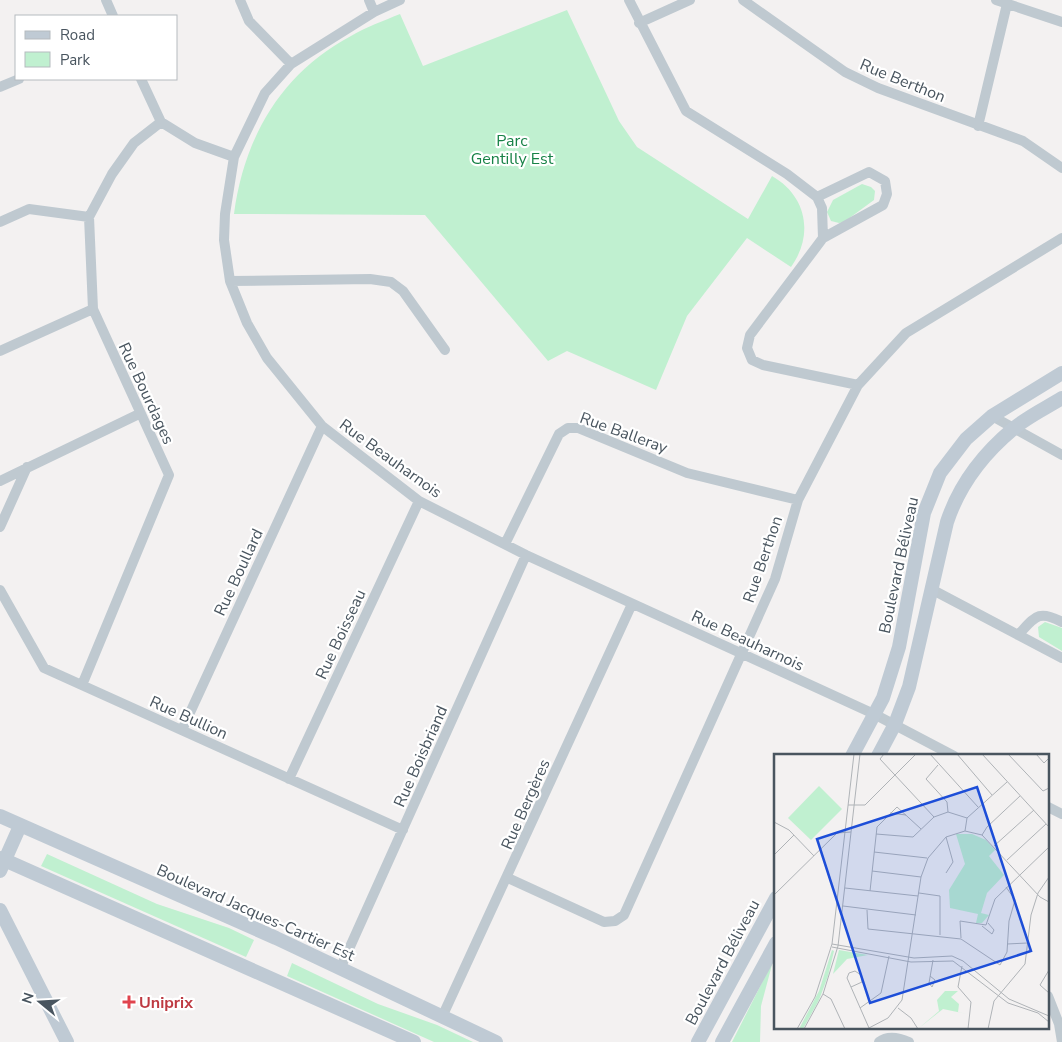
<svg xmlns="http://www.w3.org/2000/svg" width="1062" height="1042" font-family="'Nunito Sans',sans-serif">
<rect width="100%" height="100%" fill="#f3f1f1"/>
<path fill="#c0f0d0" d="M567,10L619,121L637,147L748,219L772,176C807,196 814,235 791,267L747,238L687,316L656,390L567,351L548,361L425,215L234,214C244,138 281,73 351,36C366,27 383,21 400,14L423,66Z
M862,184L871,187L875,191L874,200L844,222L839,223L831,221L827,212L833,200Z
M1045,622L1062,628V651L1039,637L1038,627Z
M47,854L157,904L229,928L254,940L246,957L41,866Z
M773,961L761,1006L760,1042H732Z
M292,963L378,1004L437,1025L473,1042H434L287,976Z"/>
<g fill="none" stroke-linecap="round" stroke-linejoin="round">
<path stroke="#bfc9d0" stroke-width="10" d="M106,0L113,16
M240,0L249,21L291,64
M369,0L374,12
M400,0L374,12L291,64L265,93L234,157L225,214L224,240L230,281L247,323L267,358L322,426L419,501L526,555L874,714L954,756
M629,0L686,111L787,174L817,197L822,208L823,238L750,335L747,348L752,360L763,365L858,385
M743,0L845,72L878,88L1023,141L1062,168
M996,0L1062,22
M639,23L690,0
M141,79L161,122L195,143L234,157
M0,87L19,79
M978,126L1007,4
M817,197L869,172L885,181L887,194L883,205L823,238
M0,222L29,209L89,217
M230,281L370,279L391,282L403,291L445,350
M0,351L93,309
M992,416L1062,455
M0,481L139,414
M0,527L27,467
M505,544L559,434L568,428H578L687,473L798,500
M931,589L1062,658
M0,590L44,668L403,830
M1018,635C1035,617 1038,609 1062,622
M82,685L169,475L93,309L89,217L112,174L134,143L161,122
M182,730L322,426
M289,779L419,501
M1048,807L1062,814
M508,878L604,922L615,921L624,915L775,579L798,500L858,385L906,333L1062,238
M340,969L526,555
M1048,996L1059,1024L1062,1042
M442,1017L632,604
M879,1042C888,1035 900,1038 909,1042"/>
<path stroke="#bfcad4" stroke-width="14" d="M852,756L883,698L899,647L924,513L940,473L966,439L992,416L1062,373
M878,756L895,724L909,687L947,522C959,486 983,454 1013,429C1027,417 1046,408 1062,398
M0,816L276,938L496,1042
M0,858L414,1042
M0,871L20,826
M0,910L67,1042
M698,1042L776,898
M722,1042L776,943"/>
</g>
<path fill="#e0444e" stroke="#fff" stroke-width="2" d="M126.5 994.5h5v5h5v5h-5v5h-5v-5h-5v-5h5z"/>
<g text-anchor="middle" stroke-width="4.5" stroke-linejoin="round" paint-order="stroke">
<g font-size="16" fill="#49555f" stroke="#fff">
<text transform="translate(903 80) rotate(22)" y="6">Rue Berthon</text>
<text transform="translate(147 393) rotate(65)" y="6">Rue Bourdages</text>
<text transform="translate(624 432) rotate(20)" y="6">Rue Balleray</text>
<text transform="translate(391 458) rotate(36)" y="6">Rue Beauharnois</text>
<text transform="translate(762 559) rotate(-71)" y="6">Rue Berthon</text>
<text transform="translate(898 565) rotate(-78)" y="6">Boulevard Béliveau</text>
<text transform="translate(238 572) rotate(-65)" y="6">Rue Boullard</text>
<text transform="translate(340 634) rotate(-65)" y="6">Rue Boisseau</text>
<text transform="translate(748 640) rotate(25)" y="6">Rue Beauharnois</text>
<text transform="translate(189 717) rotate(24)" y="6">Rue Bullion</text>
<text transform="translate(420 756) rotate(-66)" y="6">Rue Boisbriand</text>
<text transform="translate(525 804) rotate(-66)" y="6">Rue Bergères</text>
<text transform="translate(256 912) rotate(24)" y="6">Boulevard Jacques-Cartier Est</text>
<text transform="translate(722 962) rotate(-62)" y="6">Boulevard Béliveau</text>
</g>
<g font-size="16" fill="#188247" stroke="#fff">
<text x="512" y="146">Parc<tspan x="512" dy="18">Gentilly Est</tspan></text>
</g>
<g font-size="16" font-weight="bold" fill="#be3a42" stroke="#fff" text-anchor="start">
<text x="139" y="1008">Uniprix</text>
</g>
</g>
<g transform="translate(774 754)">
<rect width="275" height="275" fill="#f3f1f1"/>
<path d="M45,32L68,55L37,86L14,64ZM182,80H198L212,86L221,96L215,102L230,121L213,139L207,159L215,161L208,169H202L204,160L176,154L175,136L191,110ZM58,196L60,197L54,222L45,246L29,275H25L45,237ZM65,196L94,201L73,205L59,220ZM171,237H184L177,243L185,250L184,258L193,260L169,255L145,274L165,257L163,246Z" fill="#c0f0d0"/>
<path fill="none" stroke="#afb3b7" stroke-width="1" d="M110,0L106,5L160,63M156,0L204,53M183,0L218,41M208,0L275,73M234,0L269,37L275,34M262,0L270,9L275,4M164,11L152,25L173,48L174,58M74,51H91L142,0M116,59L132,61M0,68L15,76L40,102M191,77L193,64L233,28M102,80L139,83L160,63L174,58L193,64M208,81L213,73L246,42M172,83L179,108L172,119M220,92L260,56M100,98L153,104M0,101L20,81M233,106L272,70M98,117L147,123M71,134L144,142M96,137L103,73L123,53L147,75M145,139L166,142V181M0,141L63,79L77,78M69,152L142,161M93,156L94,175L187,185L226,211L233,198L235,167L241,146L232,133M208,172L218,180L220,176L214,169M187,184L186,167L212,171L221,145L275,93M58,190L140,204L178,202L189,207L235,245L275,262M233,190L253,189M58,193L137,208L179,207L234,249L264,259L275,268M188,212L184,233L197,248L194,275M275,216L266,231L275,239M156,222L161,226L158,233L155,229L159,206M77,233L88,228L87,221L81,217L75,219L73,224L95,274M49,240L57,245L71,275M86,254L107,239L115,202M124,254L137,264L144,275M23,275L41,243L58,190L80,0M30,275L49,240L64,192L86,0M93,275L114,264L128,246L147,123L154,104L172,83L191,77L208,81L266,143L275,148M214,275L220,247L251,210L257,161L264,139L275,123"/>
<path fill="#1d4ed8" fill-opacity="0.15" stroke="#1d4ed8" stroke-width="2.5" d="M203,33L257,197L96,249L43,85Z"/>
<rect width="275" height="275" fill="none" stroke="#49555f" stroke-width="2.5"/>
</g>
<rect x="15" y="15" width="162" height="65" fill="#ffffff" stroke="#b6bbbf"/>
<rect x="25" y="31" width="25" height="8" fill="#bfcad4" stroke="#b6bbbf"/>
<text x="60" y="40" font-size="15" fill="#49555f">Road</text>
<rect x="25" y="52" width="25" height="15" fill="#c0f0d0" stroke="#b6bbbf"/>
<text x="60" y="65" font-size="15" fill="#49555f">Park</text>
<g transform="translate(40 1002) rotate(288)" stroke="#ffffff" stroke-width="4" paint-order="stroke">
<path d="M0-4L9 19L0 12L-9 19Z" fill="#49555f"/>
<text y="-8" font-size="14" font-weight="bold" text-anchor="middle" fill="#49555f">N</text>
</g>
</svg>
